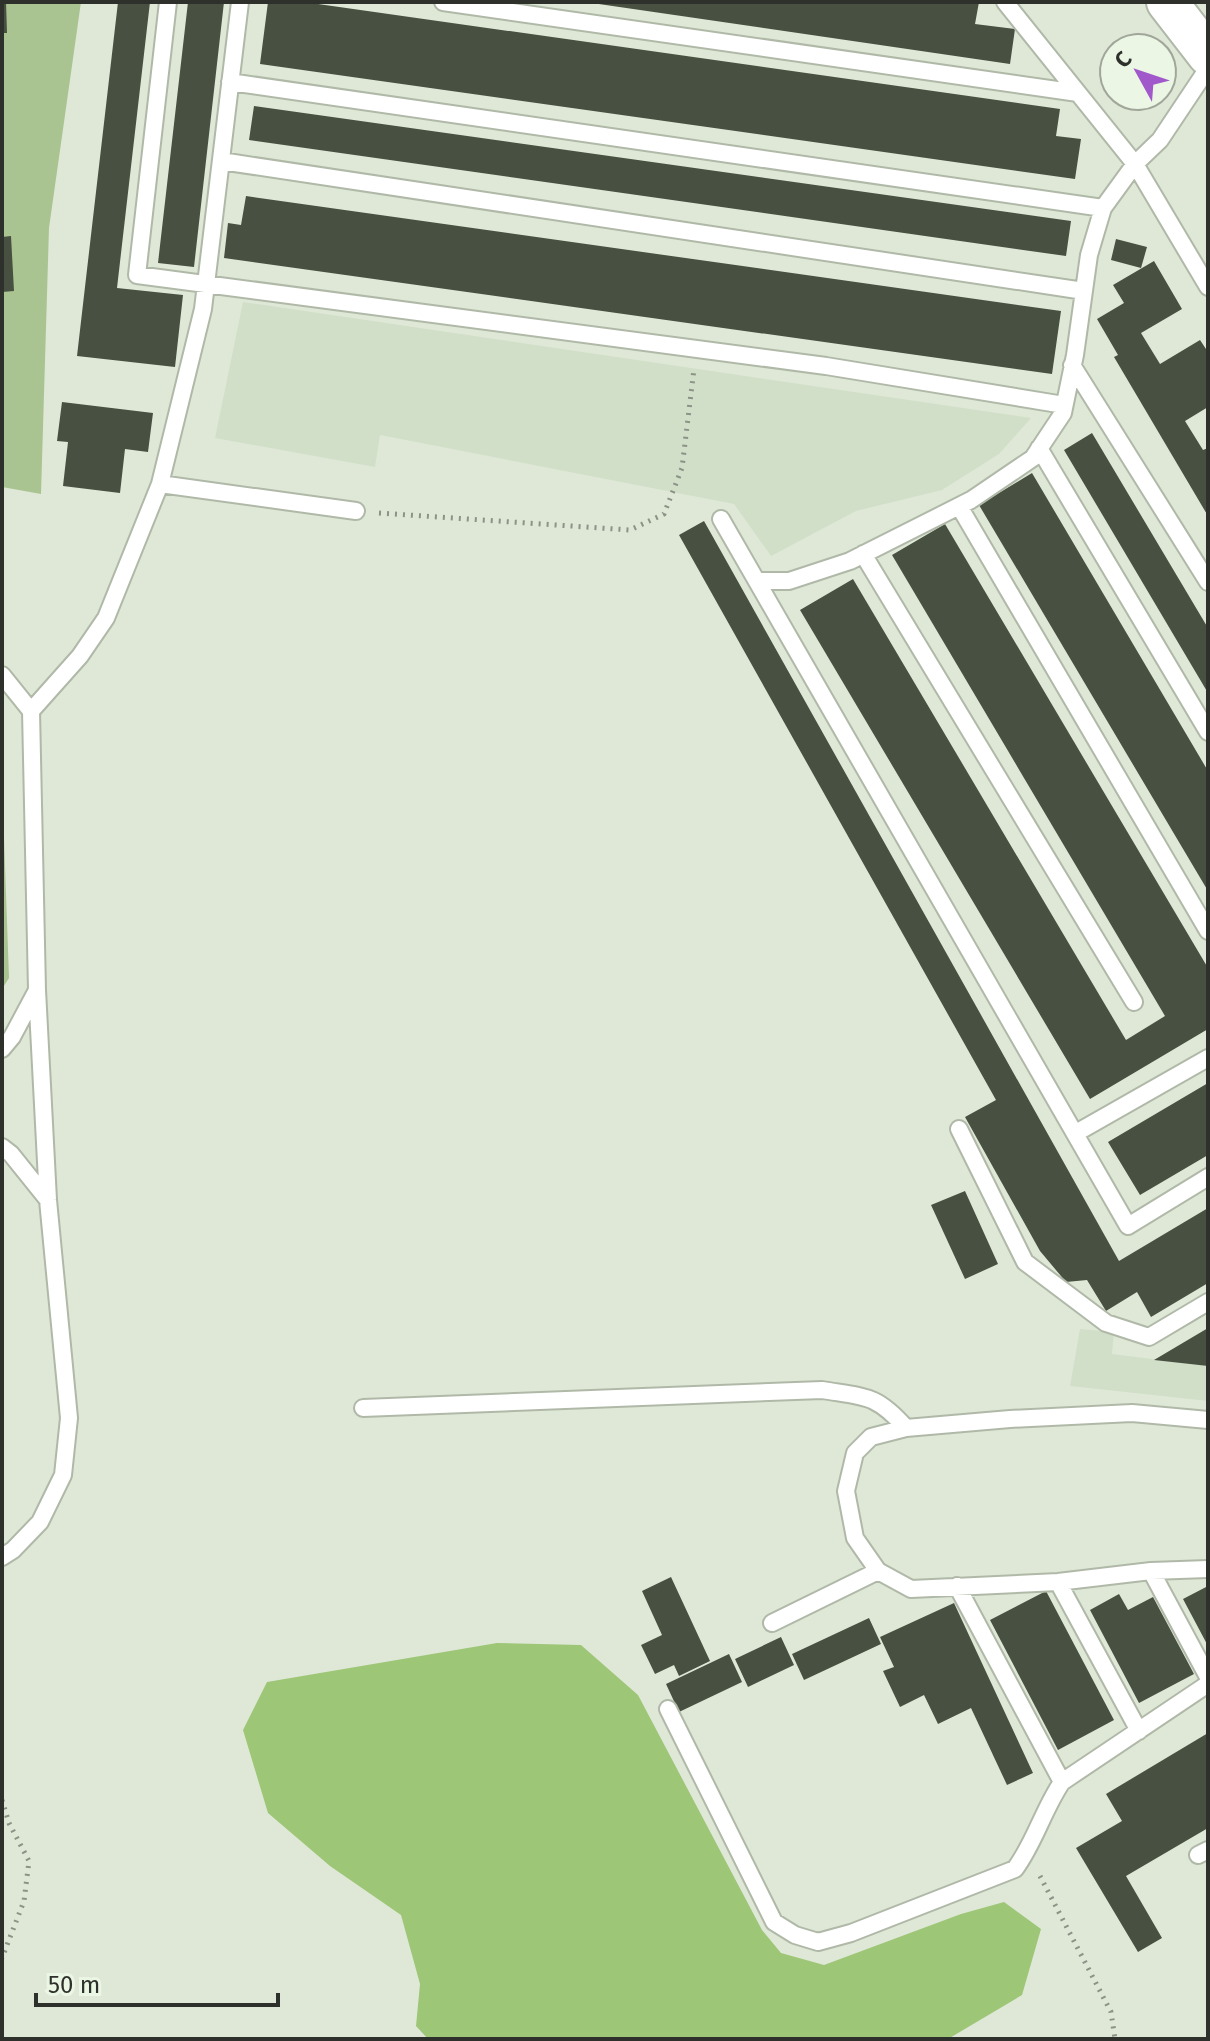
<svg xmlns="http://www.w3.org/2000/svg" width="1210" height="2041" font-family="'Fira Sans',sans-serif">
<rect width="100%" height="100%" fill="#dfe8d7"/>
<path fill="#d2dfc8" d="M243,302L1031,418L999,454L942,490L856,511L771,556L734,504L380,435L375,467L215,438Z
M1080,1329L1114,1332L1112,1354L1208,1366V1401L1070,1386Z"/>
<path fill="#a9c491" d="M2,2H81L49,228L41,494L2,487Z
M2,781L9,978L2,989Z"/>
<path fill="#9dc677" d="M497,1643L581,1645L638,1695L762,1930L781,1953L824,1965L961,1914L1004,1902L1041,1929L1022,1995L948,2039H428L416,2026L420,1984L401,1915L330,1866L268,1813L243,1730L267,1682Z"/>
<path fill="#485041" d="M2,2H6L7,33H2Z
M118,2H150L117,288L183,295L175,367L77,356Z
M188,2H224L194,267L158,263Z
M268,2H304L1060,109L1056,136L1081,139L1075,179L260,64Z
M585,2H979L975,24L1015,29L1010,64Z
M254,106L1071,221L1066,256L249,140Z
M246,196L1061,311L1052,374L224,258L228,223L241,225Z
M11,236L14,291L2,292V237Z
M1116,239L1147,247L1141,268L1111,260Z
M1154,261L1182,309L1141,333L1160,364L1200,340L1208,352V407L1185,421L1203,450L1208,448V516L1114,357L1118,355L1097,319L1124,303L1113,285Z
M62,402L153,413L148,452L125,449L120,493L63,486L68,442L57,441Z
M1092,433L1208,628V693L1064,450Z
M1032,473L1208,771V891L979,505Z
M704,521L1119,1261L1208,1208V1283L1151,1317L1137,1292L1106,1311L1087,1280L1066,1282L1040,1251L965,1117L996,1100L679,535Z
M945,524L1208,968V1029L1090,1099L800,610L853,579L1126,1040L1165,1016L892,555Z
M1208,1083V1155L1140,1195L1108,1142Z
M965,1191L998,1264L965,1279L931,1205Z
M1208,1328V1366L1154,1360Z
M671,1577L710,1661L679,1676L674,1665L655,1674L641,1645L662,1635L642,1591Z
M1208,1586V1646L1183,1599Z
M1046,1591L1114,1720L1058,1750L990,1620Z
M1119,1594L1128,1610L1153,1597L1194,1674L1139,1703L1090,1610Z
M954,1603L1033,1773L1007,1785L971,1708L938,1724L924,1695L900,1707L883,1671L894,1667L880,1637Z
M869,1618L881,1644L804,1680L792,1654Z
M781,1637L794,1665L748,1687L735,1659Z
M729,1654L742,1682L679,1712L666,1684Z
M1208,1733V1828L1126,1876L1162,1938L1138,1952L1076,1848L1122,1821L1106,1794Z"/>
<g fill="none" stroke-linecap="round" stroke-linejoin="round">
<g stroke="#b0b9a8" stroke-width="20">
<path id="service" d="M168,2L137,275L826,366L1064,405
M443,2L1078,93
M1005,2L1135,164L1208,287
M230,82L1103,208
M221,161L1084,291
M1072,365L1208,582
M1039,448L1208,732
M160,484L356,511
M959,506L1208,931
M721,519L1128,1226L1208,1177
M863,554L1134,1002
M758,581H789L850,561L971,500L1033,458L1063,413L1075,355L1089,255L1103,208L1135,164L1160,140L1208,68
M2,675L31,711L37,990L48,1200L69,1418L63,1475L40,1522L13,1550L2,1557
M31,711L80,656L106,618L160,484L203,309L240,2
M2,1049L12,1037L36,992
M959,1129L1025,1262L1106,1323L1149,1337L1208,1302
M1076,1133L1208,1058
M2,1147L11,1154L48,1200
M363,1408L822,1390C865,1397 876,1394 906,1428
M1208,1420L1132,1413L1010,1419L906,1428L871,1437L855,1453L846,1491L855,1538L878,1571L911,1589L1058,1582L1151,1571L1208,1569
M1151,1571L1208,1677
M1058,1582L1139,1731
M957,1586L1062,1782
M772,1623L878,1571
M668,1709L774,1922L795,1935L818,1942L851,1933L1015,1869C1035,1842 1043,1810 1062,1782L1208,1684
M1198,1855L1208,1850"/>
</g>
<g stroke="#b0b9a8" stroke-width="44">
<path id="tertiary" d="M1167,2L1208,55"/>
</g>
<path stroke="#8b9286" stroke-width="5" stroke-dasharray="2 6" stroke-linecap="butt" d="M379,513L630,530L664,514L682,468L694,369
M2,1800L9,1823L29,1861L24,1901L2,1958
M1040,1876L1111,2012L1115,2039"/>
<use href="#service" stroke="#fff" stroke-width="16"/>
<use href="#tertiary" stroke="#fff" stroke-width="40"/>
</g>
<rect width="1210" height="2041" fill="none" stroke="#2e312b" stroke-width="8"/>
<g transform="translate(1138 72) rotate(310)"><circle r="38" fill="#ecf6e4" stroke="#a0a79a" stroke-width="2"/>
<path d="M0-6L14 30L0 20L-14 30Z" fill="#a058cb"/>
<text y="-12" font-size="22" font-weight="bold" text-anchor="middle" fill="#2e312b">С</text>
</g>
<path d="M36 1993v12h242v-12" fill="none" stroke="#2e312b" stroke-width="4"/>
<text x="48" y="1993" font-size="24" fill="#2e312b" stroke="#ecf6e4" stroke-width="6" paint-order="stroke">50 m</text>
</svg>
